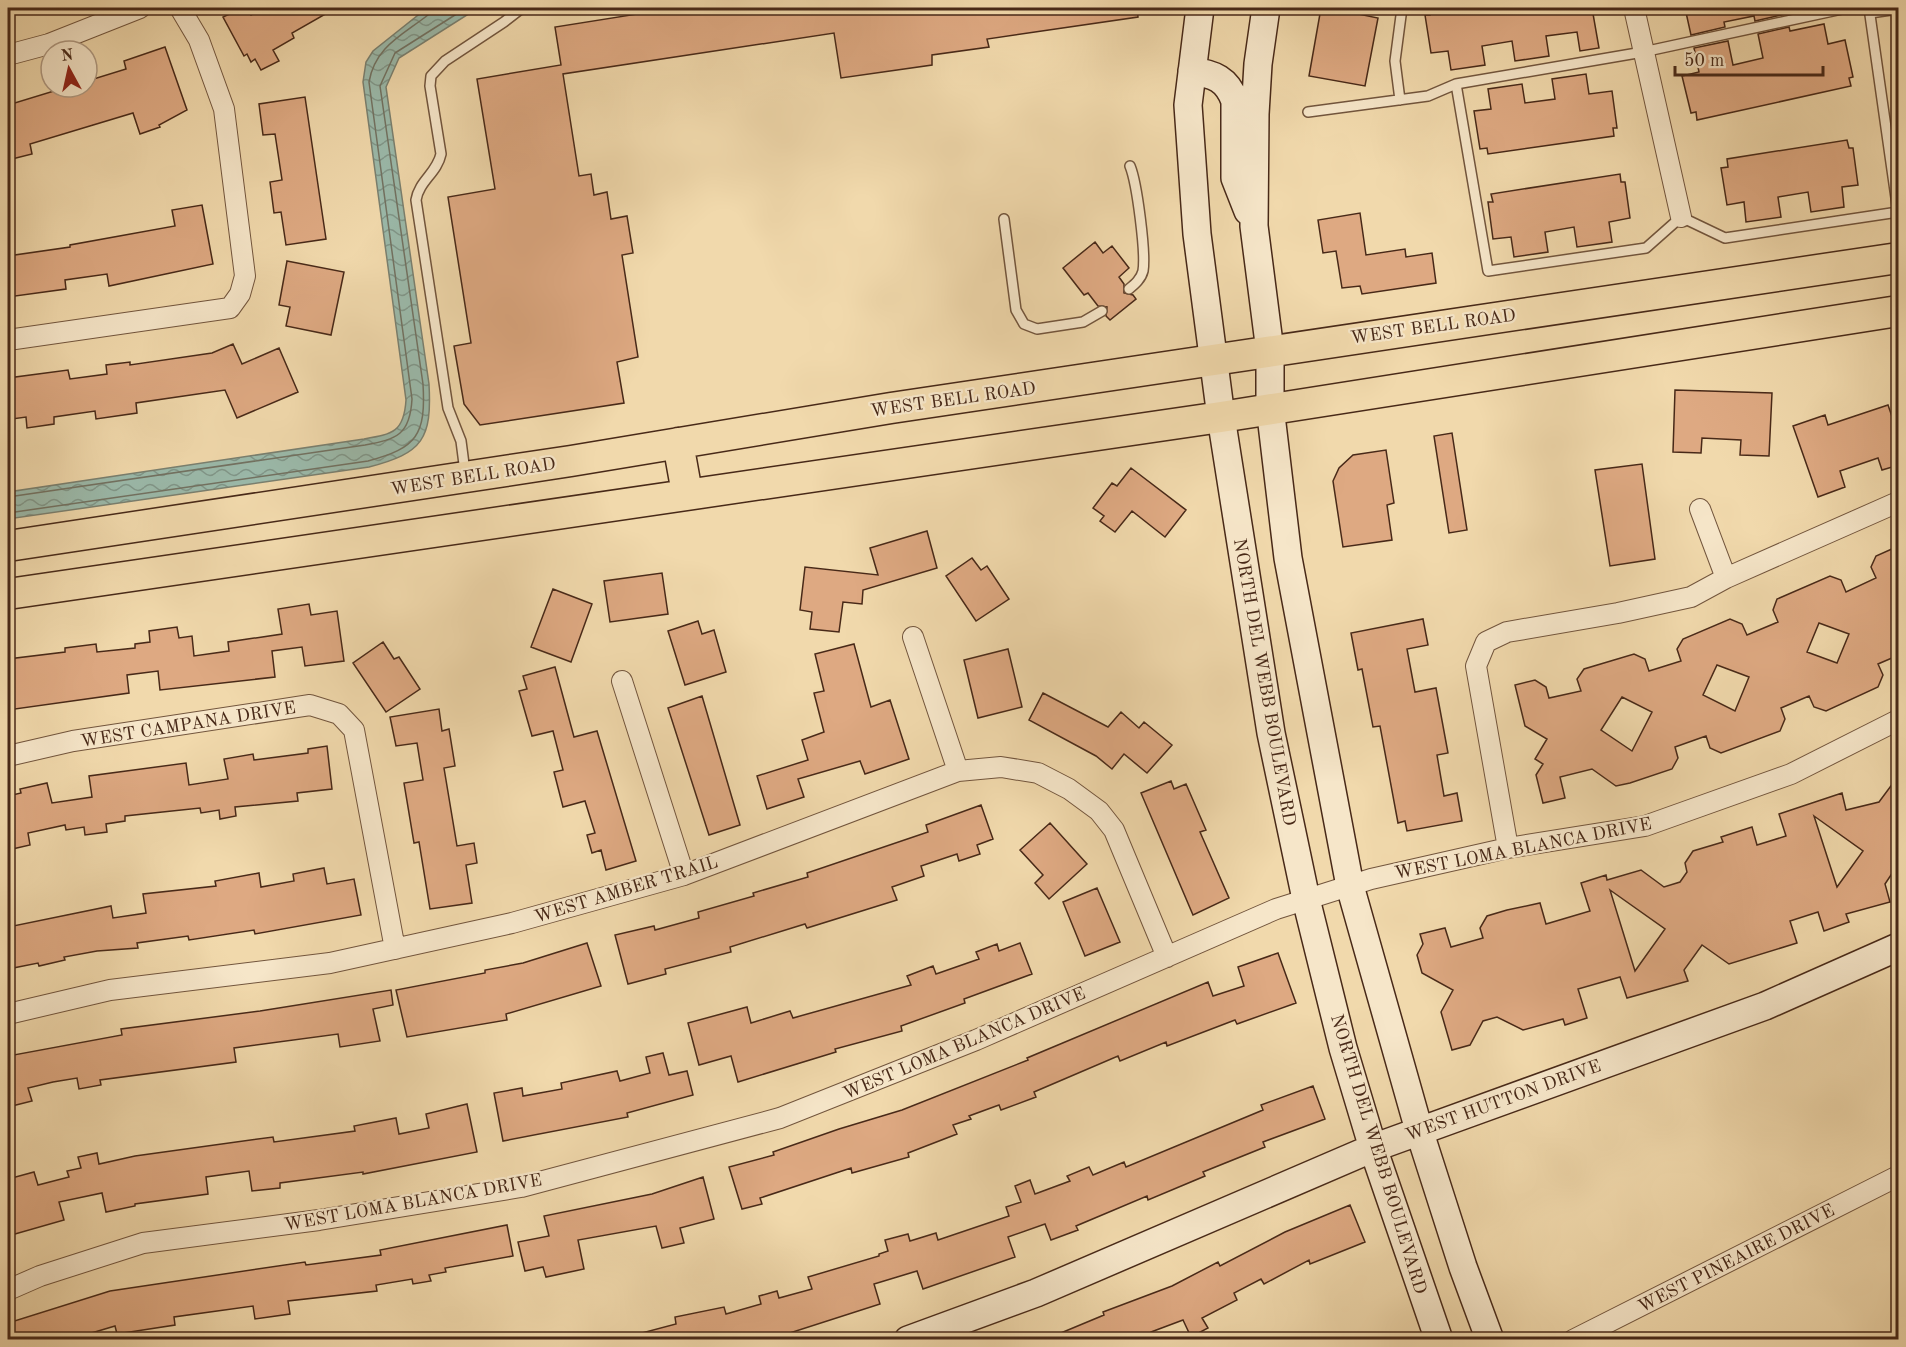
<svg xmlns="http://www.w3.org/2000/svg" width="1906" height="1347" font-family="'Old Standard TT',serif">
<defs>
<pattern id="water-waves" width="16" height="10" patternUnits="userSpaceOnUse" patternTransform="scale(1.5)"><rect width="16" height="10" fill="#9bbaab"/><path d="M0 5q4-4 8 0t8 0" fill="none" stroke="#80978a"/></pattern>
</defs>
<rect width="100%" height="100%" fill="#f1d9ac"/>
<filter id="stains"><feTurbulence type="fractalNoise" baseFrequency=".00333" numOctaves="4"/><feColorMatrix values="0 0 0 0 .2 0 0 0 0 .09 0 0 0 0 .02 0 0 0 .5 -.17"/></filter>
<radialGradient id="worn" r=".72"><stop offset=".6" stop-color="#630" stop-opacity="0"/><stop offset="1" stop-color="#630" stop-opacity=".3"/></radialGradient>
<path fill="url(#water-waves)" stroke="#7a8070" stroke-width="1.5" d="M427,8H478L399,58L386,87L429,384C432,439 423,453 369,467L8,519V492L364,439C393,434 404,432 406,400L363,82L366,62L373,51Z"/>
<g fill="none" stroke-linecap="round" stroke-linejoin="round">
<path stroke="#727262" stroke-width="1.5" d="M8,497L365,445C397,439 410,435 412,399L369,82C375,47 401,36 428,15L430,8
M8,513L368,461C417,448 426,435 423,384L380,86L395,53L466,8"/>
</g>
<path fill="#dea982" stroke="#482918" stroke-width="1.5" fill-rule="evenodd" d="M242,8H247L251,15L264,8H336L292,33L294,38L273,50L279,61L261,70L255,59L251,62L247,54L244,56L223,17Z
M643,8H1137L1138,17L987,39L989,47L932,55V65L841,78L834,33L563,74L579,176L591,174L594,195L607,192L611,219L627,216L633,253L622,255L638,357L617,362L624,403L480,425L464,404L454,346L471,343L448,197L495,189L477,79L561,65L555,27L644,13Z
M1321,8H1359L1358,14L1378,18L1365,86L1309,76Z
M1429,8H1592L1599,48L1580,51L1577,32L1546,36L1549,56L1515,61L1512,41L1482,46L1485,65L1451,70L1448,51L1431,53L1425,15H1430Z
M1685,8H1785L1786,14L1755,21L1754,16L1724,22L1725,27L1691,35Z
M1824,24L1828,44L1845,40L1853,77L1849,78L1851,86L1697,120L1696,112L1691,113L1682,76L1699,72L1694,48L1728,41L1733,65L1763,58L1758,34L1789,27L1790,31Z
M165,47L187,110L159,125L160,127L140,134L133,113L30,144L32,154L8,160V105L67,87H87V81L126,69L124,61Z
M1586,74L1589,94L1612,91L1617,128H1613L1614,136L1488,154L1487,148L1480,149L1474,111L1491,109L1488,89L1522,84L1525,103L1555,99L1552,79Z
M305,97L326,239L286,245L281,212L274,213L270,182L282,180L275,134L263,135L259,104Z
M1847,140L1849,148H1853L1858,185L1842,187L1844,207L1811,212L1808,192L1778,197L1781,217L1746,222L1744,202L1727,205L1721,168L1728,167L1727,159Z
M1620,174L1621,182H1625L1630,218L1609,222L1612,242L1577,247L1574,227L1545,232L1548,252L1514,257L1511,237L1493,239L1488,202H1493L1491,194Z
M202,205L213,264L109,286L107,274L65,280L66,289L8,297V256L70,247V245L175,226L172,210Z
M1360,213L1366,255L1405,249L1406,257L1432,253L1436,283L1362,294L1360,286L1342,288L1336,251L1323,253L1318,220Z
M1095,242L1103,253L1112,246L1129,268L1119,277L1124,284V293L1133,295L1136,299L1110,320L1106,316L1107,307L1098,306L1088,293L1084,295L1063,268Z
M287,261L344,272L331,335L286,326L290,307L279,305Z
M233,344L242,364L279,348L298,392L237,418L225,390L136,403L137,413L96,419L95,411L54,417V424L27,428L26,417L12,419L8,378L68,370L70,379L107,374L106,365L130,362V365L212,353Z
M1675,390L1772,393L1769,456L1740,455L1741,440L1702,438L1701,453L1673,452Z
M1888,405L1899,437V465L1882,470L1878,458L1840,471L1845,487L1818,497L1793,426L1825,415L1828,425Z
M1452,433L1467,530L1449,533L1434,436Z
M1386,450L1394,503L1387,505L1392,540L1343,547L1333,481L1339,468L1353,455Z
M1642,464L1655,559L1610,566L1595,470Z
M1131,468L1186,510L1165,537L1132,511L1115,532L1100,521L1104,516L1093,508L1112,483L1117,486Z
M927,531L937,568L863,590L862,604L843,602L839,632L810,629L812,612L800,610L805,567L878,575L870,548Z
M1894,548L1899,557V655L1878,664L1883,675L1878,687L1826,711L1814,707L1809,696L1781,708L1785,719L1780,731L1721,753L1710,748L1706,736L1675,747L1678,758L1672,769L1630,783L1616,786L1592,769L1560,777L1565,798L1543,803L1536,775L1543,764L1535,759L1547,739L1525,726L1515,685L1535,680L1546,687L1549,698L1581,691L1577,679L1584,669L1634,654L1645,659L1649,671L1681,661L1677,649L1683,639L1730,619L1742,624L1747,635L1778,622L1773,610L1777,599L1830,576L1841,580L1846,592L1876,578L1871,567L1876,556ZM1819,623L1849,634L1837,663L1807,652ZM1717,665L1749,677L1735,711L1703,695ZM1622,697L1652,712L1632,751L1601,730Z
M972,558L981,570L987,566L1009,599L976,621L946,576Z
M662,573L668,614L610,622L604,581Z
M553,589L592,604L571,662L531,647Z
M309,604L311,615L337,611L344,661L305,666L302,647L272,651L275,677L160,690L158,671L127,675L129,693L8,710V659L65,652V648L96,644L97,652L135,648V644L150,642L149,631L177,627L179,638L192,636L194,656L229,651L228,642L282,634L278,609Z
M1423,619L1428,645L1407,649L1415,692L1436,688L1448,753L1437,755L1444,796L1457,793L1462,821L1407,831L1405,821L1398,823L1380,726L1373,727L1362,669L1358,670L1351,633Z
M698,621L702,634L714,630L726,672L685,685L668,631Z
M383,642L394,659L399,657L420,689L386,712L353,663Z
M854,644L871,707L890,700L909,759L865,774L860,761L798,779L804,797L767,809L757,776L808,760L802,740L824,732L814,693L824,691L815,654Z
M1008,649L1022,707L978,718L964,660Z
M555,667L574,737L597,731L636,861L606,870L601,850L592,853L587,835L595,833L585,801L563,807L554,772L563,770L553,731L532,736L519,691L527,689L523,676Z
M1043,693L1108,727L1121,712L1139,728L1144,722L1172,745L1147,773L1124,754L1112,769L1096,756L1029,720Z
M702,696L740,825L709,835L668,708Z
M439,709L442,731L449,729L455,766L444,768L457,846L474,843L477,863L466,865L472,903L430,909L419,842L414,843L404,783L423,780L417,743L396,746L390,717Z
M327,746L332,789L297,793L298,801L235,807L236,816L220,819L219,810L201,813L200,808L125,816V821L106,824L107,832L85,835L84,827L66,830L65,825L28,833L30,845L8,850V796L21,793L20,789L47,783L52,803L92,797L89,776L186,763L189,785L228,779L224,759L253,754L254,760L308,753V749Z
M1899,775V868L1895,869L1885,884L1890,902L1846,914L1849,922L1824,931L1818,912L1790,921L1797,943L1729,964L1702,945L1684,970L1688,981L1627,998L1620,977L1578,989L1587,1018L1565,1025L1563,1019L1523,1030L1497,1017L1483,1021L1470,1045L1452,1050L1441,1012L1453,990L1422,973L1417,955L1423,944L1420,934L1445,928L1451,947L1483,938L1480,928L1487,916L1507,910L1540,903L1546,924L1590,911L1581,883L1606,875L1607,880L1641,870L1664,887L1680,882L1687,872L1685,863L1693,851L1723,842L1721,837L1752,827L1757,845L1786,836L1779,814L1842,793L1846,810L1879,802ZM1814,816L1863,851L1837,887ZM1610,890L1665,929L1635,971Z
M1171,781L1174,789L1186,784L1206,830L1200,832L1229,898L1193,915L1141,793Z
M981,805L993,839L977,845L980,854L959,861L957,854L921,866L924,876L892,887L897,900L807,928L805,924L730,947L731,952L665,969L666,974L628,984L615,935L654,926L655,930L699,918L698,912L754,896L753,893L808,877L807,873L928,832L926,825Z
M1050,823L1087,864L1049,899L1035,883L1043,875L1020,850Z
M324,868L327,884L354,879L361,915L255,934L254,930L189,940L188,936L137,943L138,948L97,951L64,957L65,960L39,966L38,963L8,969V927L111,906L113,918L146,913L143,894L216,886L215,881L259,873L261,887L294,881L293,874Z
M1097,888L1120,942L1085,956L1063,902Z
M587,943L601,986L506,1014L507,1020L407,1037L396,990L485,973V970L523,963Z
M1020,943L1032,974L964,999L965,1003L901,1026L902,1031L835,1049L836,1052L738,1082L731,1056L699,1065L688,1023L747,1007L751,1023L790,1011L793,1018L911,985L907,976L933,966L936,974L979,959L976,952L997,944L999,951Z
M1278,953L1296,1003L1237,1024L1235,1020L1167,1046L1166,1042L1120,1061L1118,1056L1034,1092L1036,1097L1001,1110L999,1105L969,1116L971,1119L953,1125L957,1134L908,1153L909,1157L852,1173L851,1168L760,1198L762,1204L742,1209L729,1167L774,1155L773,1152L839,1129L902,1110L1028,1060L1027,1058L1208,982L1213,996L1244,986L1238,967Z
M391,990L393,1005L373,1009L380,1041L340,1047L338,1034L234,1048L236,1062L100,1080L101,1085L79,1089L77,1078L53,1082L28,1088L32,1101L8,1107V1056L122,1035L121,1029L260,1011Z
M663,1053L669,1075L687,1071L693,1095L627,1113L628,1117L503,1141L494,1093L522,1088L523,1096L562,1089L561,1083L617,1071L620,1081L650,1073L646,1057Z
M1313,1086L1325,1119L1263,1142L1265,1147L1203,1172L1205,1176L1148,1200L1147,1196L1076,1226L1078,1230L1051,1240L1045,1224L1008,1237L1015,1257L923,1289L917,1271L874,1284L880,1304L768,1340H639L638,1334L676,1324L675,1317L724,1307L726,1314L761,1304L759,1296L777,1291L779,1298L812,1289L808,1277L879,1256V1254L888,1251L885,1240L908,1234L910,1241L936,1233L938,1240L1009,1216L1006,1207L1021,1202L1015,1186L1030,1180L1035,1194L1070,1181L1067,1176L1089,1167L1093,1175L1124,1162L1126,1167L1263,1110L1261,1105Z
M467,1104L477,1152L363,1174V1172L280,1183V1188L252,1191L249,1171L206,1177L208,1194L135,1204V1206L106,1212L102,1193L59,1202L64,1220L8,1236V1179L34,1172L38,1185L69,1177L67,1171L81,1168L78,1157L97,1153L99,1164L135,1156L273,1137L274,1142L355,1131L354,1126L396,1118L399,1134L429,1128L426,1114Z
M703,1177L714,1219L680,1228L684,1243L662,1248L656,1226L578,1240L584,1269L546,1277L543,1267L525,1271L518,1242L549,1236L544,1216L652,1194Z
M1350,1205L1365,1242L1310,1264L1309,1260L1264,1284L1261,1279L1234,1293L1237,1300L1202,1318L1208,1328L1191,1337L1183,1320L1151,1332L1154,1340H1044L1104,1315L1103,1312L1172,1286L1218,1262L1220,1266L1285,1232Z
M507,1225L513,1256L445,1268L446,1272L429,1275L431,1281L413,1284L412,1279L376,1285L377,1291L288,1301L290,1314L255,1319L253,1306L174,1317L175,1325L117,1334L115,1326L68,1340H8V1323L110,1291L305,1262L306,1265L381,1255L380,1250Z"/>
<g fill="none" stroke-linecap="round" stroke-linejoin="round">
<g stroke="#72553d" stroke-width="12">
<path id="lane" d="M1869,8L1898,212
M1870,13L1898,9
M1456,84L1488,271L1646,248L1681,217L1725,238L1898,212
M1400,100L1395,61L1402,8
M1308,112L1428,96L1456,84L1643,52L1847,8
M1004,219L1016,310L1024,324L1037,329L1083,322L1102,311
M1129,289C1135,284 1141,279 1143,271C1146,253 1137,183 1130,166
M465,472L461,441L448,408L416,200C419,181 437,173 441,154L430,86L431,76L445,61L504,22L522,8"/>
</g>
<g stroke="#72553d" stroke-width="22">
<path id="street" d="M1634,8L1681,217
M8,55L49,44L140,8
M8,340L230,308L240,294L245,276L224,109L199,40L180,8
M1700,509L1726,578
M913,637L958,771
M622,681L684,875
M8,756L73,741L310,705L339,714L354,730L395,949
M1508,848L1476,666L1486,642L1507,632L1618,613L1691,597L1726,578L1898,502
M8,1014L110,990L330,963L512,923L684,875L958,771L1001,767L1038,773L1069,789L1099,811L1114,830L1167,957
M8,1290L40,1276L143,1243L319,1220L521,1187L780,1118L976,1040L1276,909L1371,879L1508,848L1645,826L1791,774L1898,720
M1573,1340L1898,1176"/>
</g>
<g stroke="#482918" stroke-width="30">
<path id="secondary" d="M1200,8L1188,105L1197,234L1221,417L1271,733L1306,899L1343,1048L1373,1148L1439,1340
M1266,8L1258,64L1255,114L1254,226L1270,351V407L1288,558L1350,886L1419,1130L1463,1267L1490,1340
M1192,71C1214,74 1227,79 1235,101V178L1248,211
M908,1340L1036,1293L1373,1148L1765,1006L1898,947"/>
</g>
<g stroke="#482918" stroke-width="33">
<path id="primary" d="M678,443L687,493
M8,546L571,461L891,408L1898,258
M8,594L1221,417L1898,311"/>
</g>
<use href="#lane" stroke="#f6e6c9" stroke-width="9"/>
<use href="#street" stroke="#f6e6c9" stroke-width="20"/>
<use href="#secondary" stroke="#f6e6c9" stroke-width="27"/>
<use href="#primary" stroke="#f1d9ac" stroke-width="30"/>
</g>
<g text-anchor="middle" stroke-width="4.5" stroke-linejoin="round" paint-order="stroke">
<g font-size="18" fill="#482918" stroke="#f6e6c9">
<text transform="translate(1433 326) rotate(-8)" y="6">WEST BELL ROAD</text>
<text transform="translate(953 399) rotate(-8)" y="6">WEST BELL ROAD</text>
<text transform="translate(473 476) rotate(-9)" y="6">WEST BELL ROAD</text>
<text transform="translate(1265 682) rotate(80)" y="6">NORTH DEL WEBB BOULEVARD</text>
<text transform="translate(188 724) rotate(-9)" y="6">WEST CAMPANA DRIVE</text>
<text transform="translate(1523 848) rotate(-11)" y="6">WEST LOMA BLANCA DRIVE</text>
<text transform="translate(626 889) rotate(-17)" y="6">WEST AMBER TRAIL</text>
<text transform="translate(964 1043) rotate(-23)" y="6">WEST LOMA BLANCA DRIVE</text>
<text transform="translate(1503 1100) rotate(-20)" y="6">WEST HUTTON DRIVE</text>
<text transform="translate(1379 1154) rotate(73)" y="6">NORTH DEL WEBB BOULEVARD</text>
<text transform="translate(413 1202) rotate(-10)" y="6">WEST LOMA BLANCA DRIVE</text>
<text transform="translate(1736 1258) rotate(-27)" y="6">WEST PINEAIRE DRIVE</text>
</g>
</g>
<rect width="1906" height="1347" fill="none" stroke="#f1d9ac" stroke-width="30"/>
<rect x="9" y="9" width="1888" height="1329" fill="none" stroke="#482918" stroke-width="3"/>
<rect x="15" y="15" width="1876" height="1317" fill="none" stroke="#482918" stroke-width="1.5"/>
<g transform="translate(69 69) rotate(352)"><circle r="28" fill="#f6e6c9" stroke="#b09a82" stroke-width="1.5"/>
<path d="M0-4.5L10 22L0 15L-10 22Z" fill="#8f2418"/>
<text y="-9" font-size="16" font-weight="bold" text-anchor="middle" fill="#482918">N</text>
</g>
<path d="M1675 66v9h148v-9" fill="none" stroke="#482918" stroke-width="3"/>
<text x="1684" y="66" font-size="18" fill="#482918" stroke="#f6e6c9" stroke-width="4.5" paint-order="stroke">50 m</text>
<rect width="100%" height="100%" filter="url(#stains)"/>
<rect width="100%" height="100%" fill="url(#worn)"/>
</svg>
